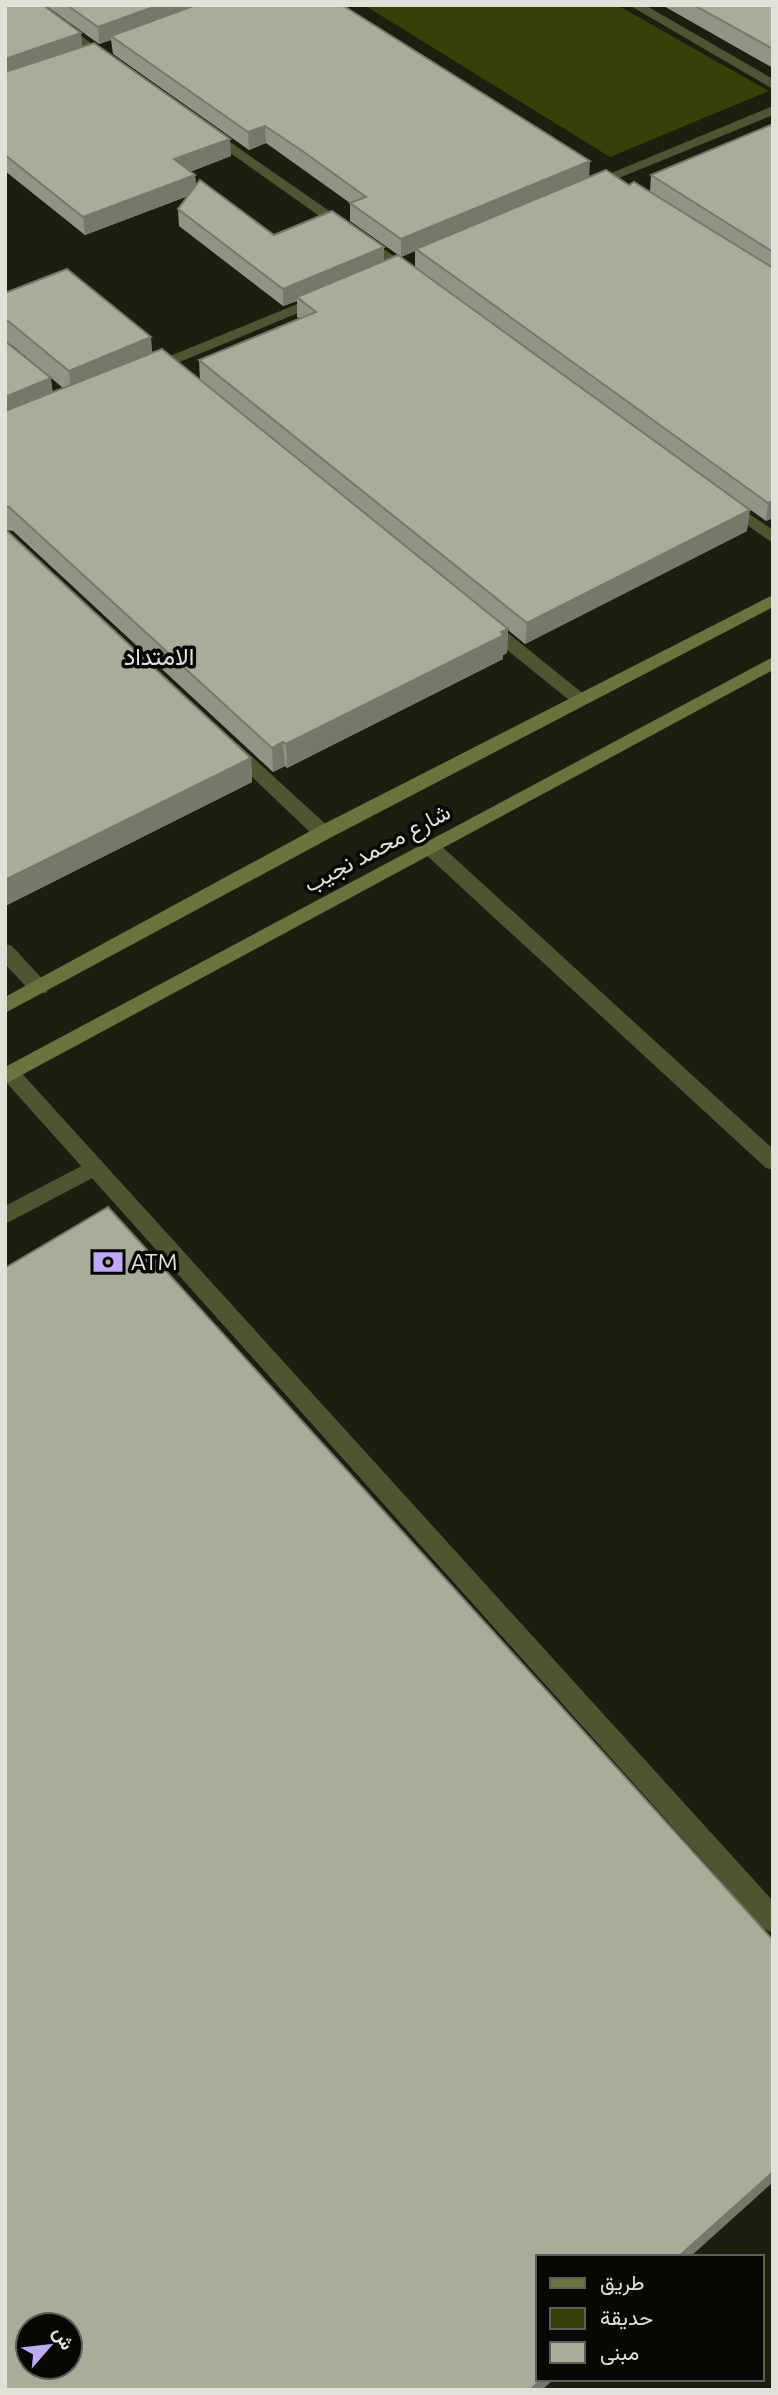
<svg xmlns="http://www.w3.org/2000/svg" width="778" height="2395" font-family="Ubuntu,Vazirmatn,sans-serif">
<rect width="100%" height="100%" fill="#1c1f10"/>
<path fill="#383f07" d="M364,5H617L769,91L610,157Z"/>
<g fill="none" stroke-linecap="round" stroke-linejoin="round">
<path fill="#4f5533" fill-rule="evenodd" d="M95,1159L102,1161L105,1167L102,1173L5,1224V1206Z"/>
<path fill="#4f5533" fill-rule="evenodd" d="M25,5H40L116,62L109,66L104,65Z
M629,5H645L773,79V89Z
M773,106V115L592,189L587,190L580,186Z
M207,126L417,272L419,275L417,278H407L202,133V127Z
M322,294L329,298L327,301L153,373L148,375L140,370L143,367Z
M727,499L773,530V543L721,507L719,504L721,501Z
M487,620L493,621L586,696L589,700L586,704H574L481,629L478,625Z
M232,742L238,744L330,828L332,833L330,838H316L226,752L223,748L226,744Z
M430,841L437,842L773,1149V1170L766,1168L423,852L421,847L423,842Z
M5,944L12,946L46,983L49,988L46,993H32L5,964Z
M10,1065L17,1068L773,1901V1933L764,1929L5,1081V1067Z"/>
<path fill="#6a733d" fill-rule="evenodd" d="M773,595V607L330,838L5,1013V997L316,828Z
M773,657V670L5,1084V1067Z"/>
</g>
<path fill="#909484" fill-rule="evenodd" d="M5,5L81,33L82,47L231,156L190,172L195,175L196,186L274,235L384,247V261L747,531L525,644L508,630L507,653L503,655V659L287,768L285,766L273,772L13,531L6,530L251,758L252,782L5,906V293L152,353L200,380L199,360L299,318L297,317V301L283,306L179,226L178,209L188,196L85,235L5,171ZM10,345H12L63,388L53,393Z
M45,5H342L589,177L629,185L650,192L651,175L773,125V518L766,521L415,268V251L401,257L350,221V203L266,143L249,150L113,54L111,40L99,44Z
M662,5H773V68Z"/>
<path fill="#76786b" d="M159,5H209L111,36V40L99,44L98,27Z
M81,33L82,50L5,77V59Z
M265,126L266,143L249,150L248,132Z
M230,139L231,156L175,177L174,159Z
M590,161L589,179L416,249L415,251L401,257V239Z
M195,175L196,193L85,235L83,217Z
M384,247V264L297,297V301L283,306V289Z
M151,337L153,361L71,395L69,371Z
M51,378L54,402L5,422V397Z
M773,501V518L766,521L768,503Z
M750,510L747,531L525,644L527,623Z
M508,629L507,653L503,655V659L287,768L286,744Z
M283,742L285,766L273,772L272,748Z
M251,758L252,782L5,906V880Z
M773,2172V2182L690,2257H678Z
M542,2379H554L542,2390H530Z"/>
<path fill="#a8ac99" stroke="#76786b" stroke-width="2" fill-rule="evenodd" d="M5,5H43L81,33L5,59Z
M67,5H159L98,27Z
M196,5H342L590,161L401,239L350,203L366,197L301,150L265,126L248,132L111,36Z
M694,5H773V49Z
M94,43L230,139L174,159L195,175L83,217L5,155V72Z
M773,124V252L651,175Z
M606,170L629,185L634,182L773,268V501L768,503L416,249Z
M200,180L274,235L332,211L384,247L283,289L178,209Z
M398,255L750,510L527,623L199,360L316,312L297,297Z
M67,269L151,337L69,371L8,321H5V293Z
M5,341L51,378L5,397Z
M162,349L508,629L501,632L504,635L286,744L283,742L272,748L9,507H5V411Z
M5,529L251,758L5,880Z
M108,1207L773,1940V2172L678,2257H538V2379H542L530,2390H5V1268ZM28,2325H70V2367H28Z"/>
<defs>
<g id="bank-bare" transform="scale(2.415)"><path d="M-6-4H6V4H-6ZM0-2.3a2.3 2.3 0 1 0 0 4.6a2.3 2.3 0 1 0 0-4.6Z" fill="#bea9f4" stroke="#070804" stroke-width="2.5" paint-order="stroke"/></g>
</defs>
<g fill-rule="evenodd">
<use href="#bank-bare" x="108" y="1262"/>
</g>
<g text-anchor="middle" stroke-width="7" stroke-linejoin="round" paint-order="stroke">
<g font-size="23" fill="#dfe2d8" stroke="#070804">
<text transform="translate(377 848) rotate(-28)" y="8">شارع محمد نجيب</text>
</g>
<g font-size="23" fill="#dfe2d8" stroke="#070804" text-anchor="start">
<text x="131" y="1270">ATM</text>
</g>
<g font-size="24" fill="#dfe2d8" stroke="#070804">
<text x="159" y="665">الامتداد</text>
</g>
</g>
<rect width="778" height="2395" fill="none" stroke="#dfe2d8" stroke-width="14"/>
<rect x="536" y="2255" width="228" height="126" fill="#070804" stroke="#5d5f59" stroke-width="2"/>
<rect x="550" y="2278" width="35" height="10" fill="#6a733d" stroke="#5d5f59" stroke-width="2"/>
<text x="600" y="2290" font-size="21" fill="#dfe2d8">طريق</text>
<rect x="550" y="2308" width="35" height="21" fill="#383f07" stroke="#5d5f59" stroke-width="2"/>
<text x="600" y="2325" font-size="21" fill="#dfe2d8">حديقة</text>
<rect x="550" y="2342" width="35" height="21" fill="#a8ac99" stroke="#5d5f59" stroke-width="2"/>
<text x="600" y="2360" font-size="21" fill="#dfe2d8">مبنى</text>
<g transform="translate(49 2346) rotate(62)"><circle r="33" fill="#070804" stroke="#5d5f59" stroke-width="2"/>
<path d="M0-5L12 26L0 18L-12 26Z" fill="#bea9f4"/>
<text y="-10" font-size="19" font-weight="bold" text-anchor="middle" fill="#dfe2d8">ش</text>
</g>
</svg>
